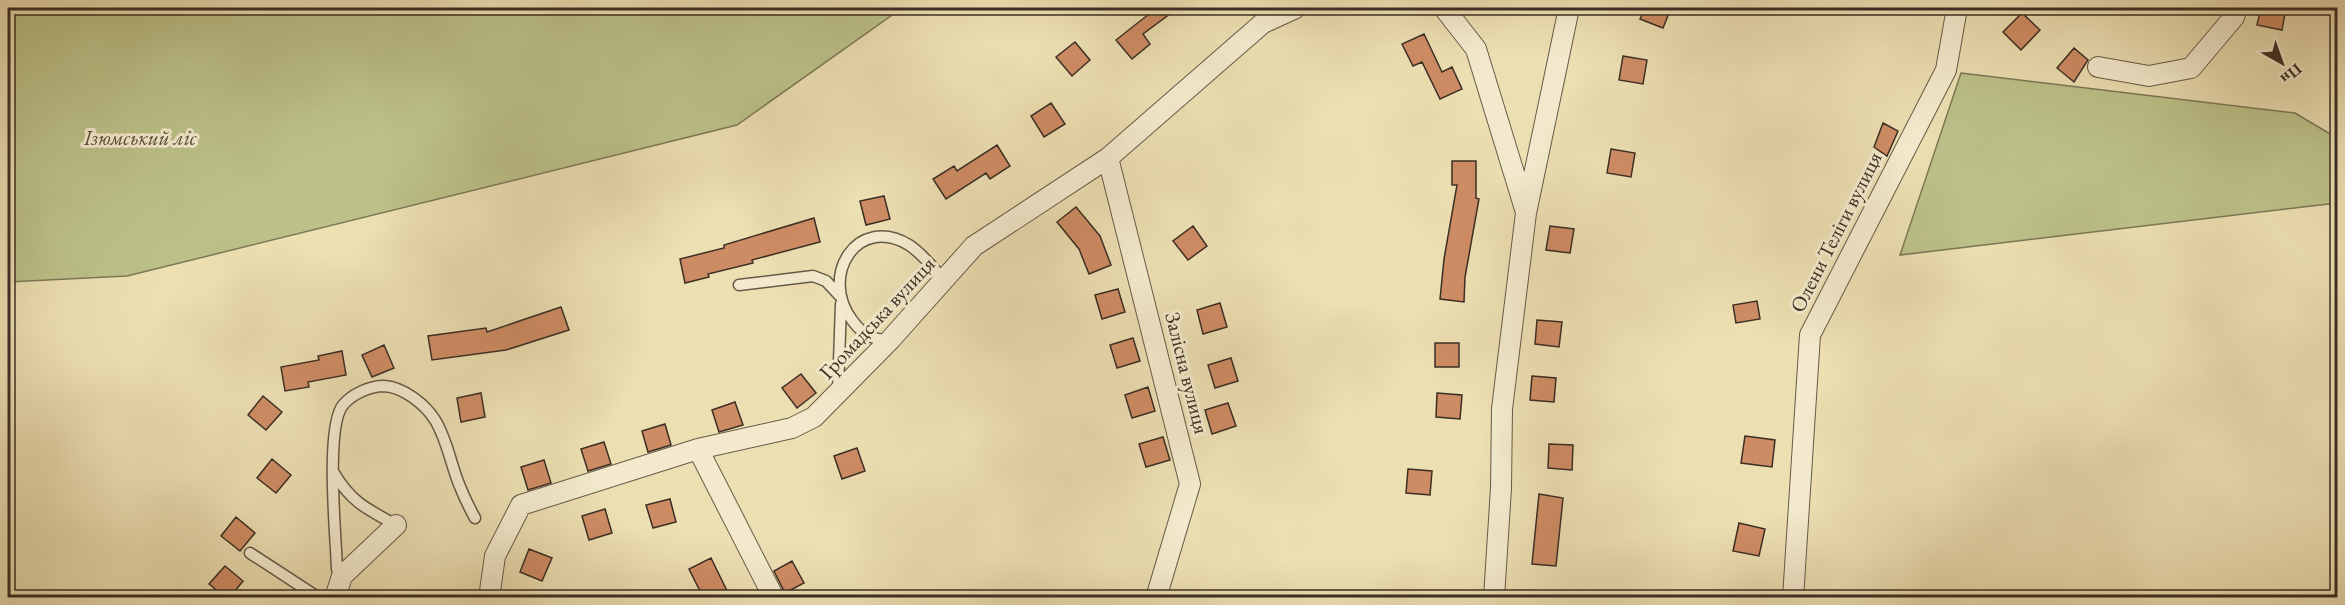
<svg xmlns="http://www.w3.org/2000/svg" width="2345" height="605" font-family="'EB Garamond',serif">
<rect width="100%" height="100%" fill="#ecdfb2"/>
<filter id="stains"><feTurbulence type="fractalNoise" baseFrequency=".00333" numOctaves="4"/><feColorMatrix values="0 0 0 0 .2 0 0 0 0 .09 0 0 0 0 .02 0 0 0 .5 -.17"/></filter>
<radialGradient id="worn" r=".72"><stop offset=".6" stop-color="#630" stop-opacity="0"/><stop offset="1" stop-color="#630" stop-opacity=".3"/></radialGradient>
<path fill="#bcc189" stroke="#7c7856" stroke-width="1.5" d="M8,8H902L737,125L127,276L8,282Z
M1961,73L2295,113L2337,138V203L1900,255Z"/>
<path fill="#ce8c64" stroke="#3b2e24" stroke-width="1.5" d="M1144,8H1178L1143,34L1150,44L1132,59L1116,40L1149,14Z
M1645,8H1671L1663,28L1640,19Z
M2261,8H2286L2282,30L2257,25Z
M2022,13L2040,30L2021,50L2003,32Z
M1424,34L1442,72L1452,67L1462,89L1440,99L1422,62L1413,66L1402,44Z
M1075,42L1090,60L1072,76L1056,57Z
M2074,48L2088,60L2074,82L2057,68Z
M1623,56L1647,60L1643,84L1619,80Z
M1051,103L1065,124L1044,137L1031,116Z
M1883,123L1898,131L1887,156L1874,147Z
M997,145L1010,166L990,179L986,173L946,199L933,179L954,166L957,171Z
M1611,149L1635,153L1631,177L1607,173Z
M1452,161H1476V198L1479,199L1465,277L1464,302L1440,299L1444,259L1457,185H1452Z
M884,196L890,219L866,225L860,201Z
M1076,207L1100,236L1111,265L1089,274L1079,249L1057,222Z
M814,218L820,242L752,260L753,263L708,274L709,277L685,283L680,259L724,248V245Z
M1193,226L1207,246L1188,260L1173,241Z
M1550,226L1574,229L1570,253L1546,250Z
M1118,289L1125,312L1102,319L1095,295Z
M1757,301L1760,319L1736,323L1733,305Z
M1220,303L1227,327L1203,334L1197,310Z
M561,307L569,330L506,350L432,360L428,336L486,328L487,332Z
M1537,320L1562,322L1559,347L1535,344Z
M1133,338L1140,361L1117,368L1110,345Z
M1435,343H1459V367H1435Z
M384,345L394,368L372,377L362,355Z
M342,351L346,375L308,382L309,387L285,391L281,367L319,360L318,356Z
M1231,358L1238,381L1215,388L1208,365Z
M801,374L816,393L797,408L782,388Z
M1532,376L1556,378L1554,402L1530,400Z
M1148,387L1155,411L1132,418L1125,395Z
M481,393L485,417L461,422L457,398Z
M1437,393L1462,395L1460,419L1436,417Z
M263,396L282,412L266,430L248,415Z
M735,402L743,425L719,432L712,410Z
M1228,403L1236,426L1212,434L1205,410Z
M665,424L671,445L648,452L642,431Z
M1745,436L1775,440L1772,467L1741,463Z
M1163,437L1170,460L1146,467L1139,444Z
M604,442L611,464L588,471L581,449Z
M1549,444L1573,445L1572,470L1548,468Z
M857,448L865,471L842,479L834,456Z
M272,459L291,475L276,493L257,478Z
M544,460L551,483L528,490L521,467Z
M1408,469L1432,471L1430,495L1406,493Z
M1539,494L1563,498L1556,566L1532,564Z
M670,499L676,522L653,528L646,505Z
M605,509L612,533L589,540L582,516Z
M236,517L255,533L240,551L221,536Z
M1739,523L1765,529L1759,556L1733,551Z
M529,549L552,558L542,581L520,572Z
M711,558L730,597H703L689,569Z
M792,561L804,583L785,593L774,571Z
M225,566L243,581L230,597H225L209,584Z"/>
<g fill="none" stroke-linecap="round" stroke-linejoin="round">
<g stroke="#675a48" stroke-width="13">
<path id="lane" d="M739,285L813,276L826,281L839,295
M890,340C872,340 863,335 852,320C819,276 857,214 909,245C923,254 934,269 945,281
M838,390L841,304
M334,473C351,502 367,509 396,525
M250,553L319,598
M342,576L337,569C336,537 325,427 343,405C352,394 370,386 384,386C403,387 425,404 435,420C448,441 451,467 461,489C465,499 470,509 475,518"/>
</g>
<g stroke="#675a48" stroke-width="22">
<path id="street" d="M1444,8L1476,49L1525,209
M2098,67L2149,76L2191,68L2234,17L2237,8
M1108,158L1190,484L1156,598
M698,449L774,598
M335,598L342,576L396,525
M489,598L495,556L521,505L698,449L792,428L814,417L890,340L974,246L1108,158L1263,23L1296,8
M1494,598L1501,488L1502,409L1526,213L1569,8
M1793,598L1810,335L1946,70L1957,8"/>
</g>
<use href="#lane" stroke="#f3eacd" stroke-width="10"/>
<use href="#street" stroke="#f3eacd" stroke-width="20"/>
</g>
<g text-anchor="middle" stroke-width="6" stroke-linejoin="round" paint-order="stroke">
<g font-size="21" font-style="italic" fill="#554b38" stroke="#f3eacd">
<text x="140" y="145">Ізюмський ліс</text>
</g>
<g font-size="21" fill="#3b2e24" stroke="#f3eacd">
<text transform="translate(1836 232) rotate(-63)" y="7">Олени Теліги вулиця</text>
<text transform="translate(877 318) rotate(-47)" y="7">Громадська вулиця</text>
<text transform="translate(1187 373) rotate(76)" y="7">Залісна вулиця</text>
</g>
</g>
<rect width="2345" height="605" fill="none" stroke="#ecdfb2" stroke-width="30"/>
<rect x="9" y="9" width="2327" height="587" fill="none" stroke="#3b2e24" stroke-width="3"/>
<rect x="15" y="15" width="2315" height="575" fill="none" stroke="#3b2e24" stroke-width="1.5"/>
<g transform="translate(2282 63) rotate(140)" stroke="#f3eacd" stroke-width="4.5" paint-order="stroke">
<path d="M0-4.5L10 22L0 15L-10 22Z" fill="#3b2e24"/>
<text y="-9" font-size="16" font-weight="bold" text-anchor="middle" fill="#3b2e24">Пн</text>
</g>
<rect width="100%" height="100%" filter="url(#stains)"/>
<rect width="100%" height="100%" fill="url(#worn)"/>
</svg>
